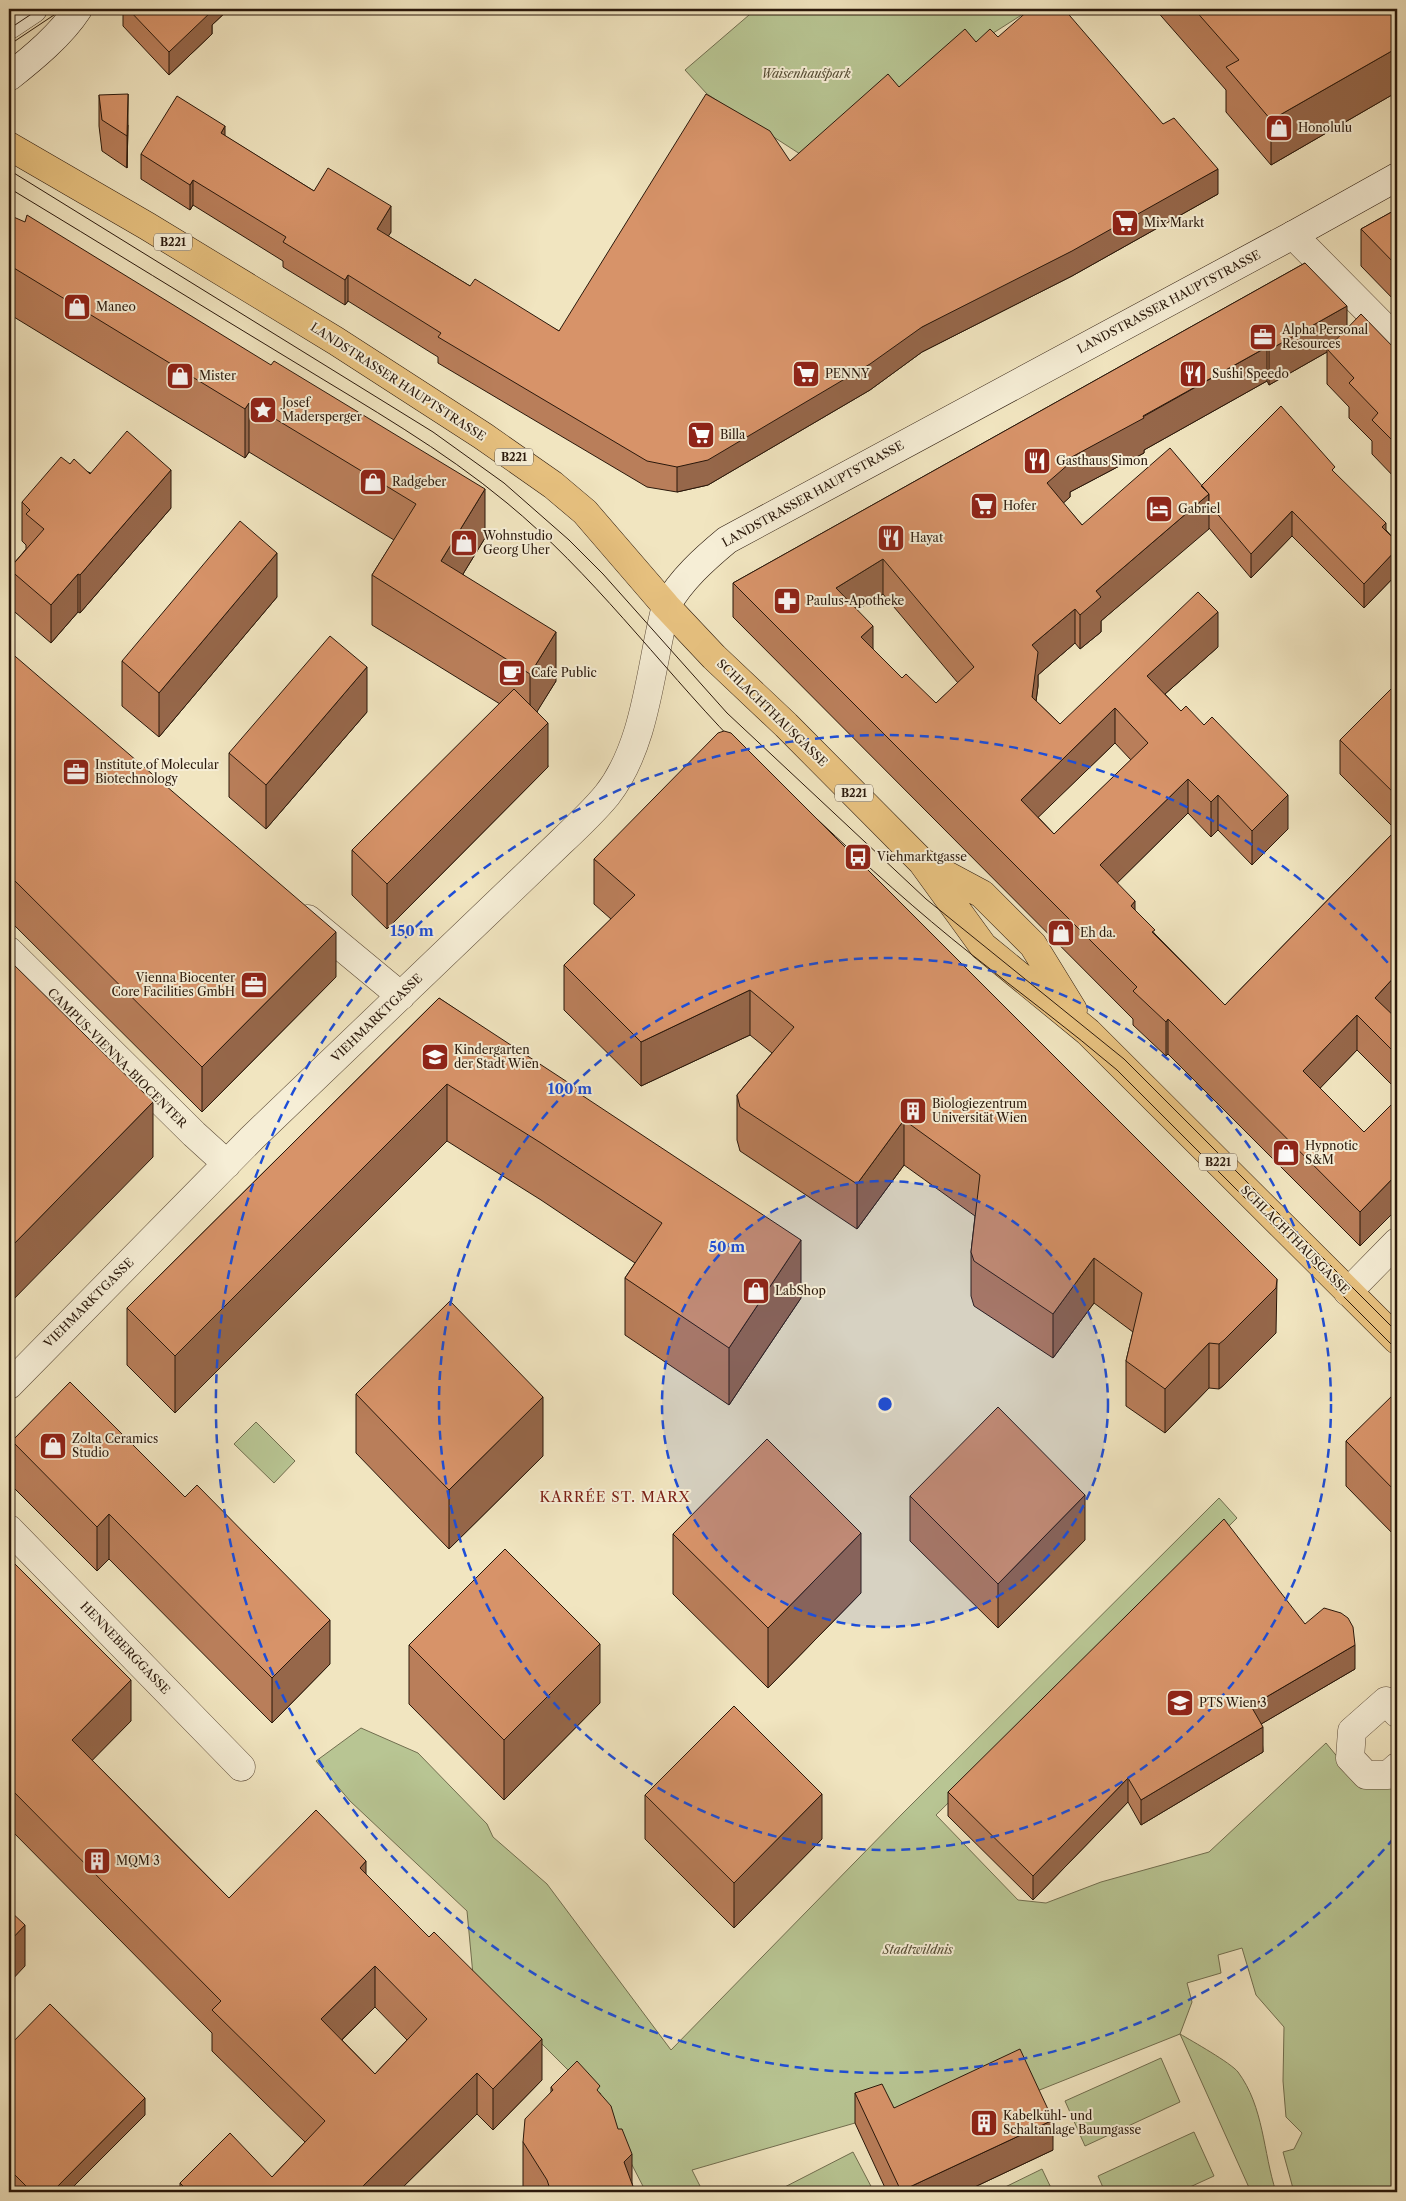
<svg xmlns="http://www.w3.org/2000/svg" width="1406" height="2201" font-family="'Libre Caslon Text',serif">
<rect width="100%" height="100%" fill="#f1e5c0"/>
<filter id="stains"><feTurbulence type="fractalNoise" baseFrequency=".004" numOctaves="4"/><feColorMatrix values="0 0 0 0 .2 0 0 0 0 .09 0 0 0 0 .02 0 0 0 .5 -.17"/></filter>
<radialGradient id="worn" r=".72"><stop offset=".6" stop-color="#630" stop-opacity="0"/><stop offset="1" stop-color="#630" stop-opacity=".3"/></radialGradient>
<path fill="#b8c593" stroke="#716e4f" d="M756,9H1031L806,152L800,154L707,94L685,70Z
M256,1422L295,1461L274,1483L234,1444Z
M1219,1498L1237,1518L936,1815L1018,1900L1046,1903L1101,1882L1209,1852L1326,1743L1358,1782H1397V2192H1294L1283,2152L1294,2149L1302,2133L1286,2117L1283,2081L1284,2027L1256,1995L1242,1948L1218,1955L1221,1973L1187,1983L1192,2002L1180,2034C1192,2041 1231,2063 1238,2072C1264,2107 1263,2152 1276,2192H1251L1180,2034L1027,2095L855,2123L692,2170L703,2192H646L599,2101L473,1975L467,1911L350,1801L316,1761L361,1728L418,1753L487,1824L493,1837L547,1884L671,2050L903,1813Z
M1161,2058L1180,2102L1085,2146L1065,2101Z
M1194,2132L1214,2176L1179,2192H1105L1098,2176Z
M853,2152L874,2192H775Z
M1042,2169L1053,2192H995Z"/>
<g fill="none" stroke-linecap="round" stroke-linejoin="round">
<g stroke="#5c4b38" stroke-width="29">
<path id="street" d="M1293,235L1397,340
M308,919L401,996
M9,951L194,1134L227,1164
M1348,1292L1397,1242
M9,1385L252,1138L561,842C577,827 593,812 607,795C647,744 650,667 666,606
M9,1529L241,1767
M1397,1713L1386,1701L1352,1731L1350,1758L1366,1775H1388L1397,1767"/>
</g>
<g stroke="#2a180b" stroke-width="29">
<path id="secondary" d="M9,25L33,9
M9,77C33,58 61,35 78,9
M666,606C682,579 703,560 727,540L1293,235L1397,177"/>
</g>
<g stroke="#2a180b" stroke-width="29">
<path id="primary" d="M9,146L147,226L336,341L483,436L553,485L585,512L666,606L714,657L786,725L922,862L983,946L1088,1032L1397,1340
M926,864L982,894L1033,945L1073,1010"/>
</g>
<use href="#street" stroke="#f6eed6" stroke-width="28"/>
<use href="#secondary" stroke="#f6eed6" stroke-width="28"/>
<use href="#primary" stroke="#e8c280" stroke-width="28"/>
<path stroke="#2a180b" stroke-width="1" d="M9,29L39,9
M9,45L63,9
M9,170L433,432L504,483L569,540L603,574L727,713L926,899L1124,1059L1397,1332
M9,188C105,246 200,305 296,363C368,407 442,449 507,503C592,573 657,662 733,741
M817,819C867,866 918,912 971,954C1020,993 1070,1030 1117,1070L1397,1350"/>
</g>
<path fill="#b97e5a" stroke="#2a180b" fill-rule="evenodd" d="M123,9H229L212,25V34L169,75L123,26Z
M1155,9H1397V92L1271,165L1226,112V90Z
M998,37L1218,194L1072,276L922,352L870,390L708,485L677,492L647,487L438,363V357L348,301L345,305L283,267V261L193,205L190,210L141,179V154L225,136L314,191L391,232L388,236L470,286L559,331L790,161L899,87L976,42Z
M99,95L128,125L127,168L102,151L99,126Z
M1397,209V303L1361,266V229Z
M9,215L485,538L463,574L556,681L537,711L548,767L387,929L352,895V850L500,704L372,625V575L394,540L249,452L245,458L9,314Z
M1305,263L1347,329L1397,351V480L1372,454V441L1349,418V407L1327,384V352L1269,385L1267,381L1144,450V453L1070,492V497L1063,503L1082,525L1201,486L1335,473L1386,530L1397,542V574L1364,608L1292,536L1251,578L1209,528L1101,621V632L1080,649L1075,643L1038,675V686L1036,701L1060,724L1218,647L1165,694L1288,829L1252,865L1218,830L1211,837L1188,813L1117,883L1135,910L1155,934L1225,1005L1396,830L1340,774V740L1397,683V1009L1392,1014L1397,1019V1090L1357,1050L1320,1088L1364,1132L1360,1246L1168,1054L1166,1056L1133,1025V1019L733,617V583ZM883,594L958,683L936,703L902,678L873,649L857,610ZM1115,743L1131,760L1054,834L1038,817Z
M70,464L171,508L80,613L78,612L51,643L9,607V569L26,549V545L22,541V502Z
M277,597L159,737L122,706V661Z
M9,651L336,977L202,1112L9,920Z
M367,712L266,829L229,797V753Z
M594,859L1276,1333L1224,1385L1219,1389L1209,1388L1165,1433L1126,1406V1361L1133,1332L1094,1303L1053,1358L974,1306L971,1296V1252L975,1216L904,1165L857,1229L740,1151L737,1140V1095L772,1053L750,1035L641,1086L564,1010V965L611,919L594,904Z
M439,998L578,1093L801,1298L729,1405L625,1335V1278L635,1263L541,1200L447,1141L175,1413L127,1365V1308Z
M356,1394L543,1456L449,1549L356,1453Z
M1397,1394V1538L1346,1486V1441Z
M12,1441L330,1664L272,1723L109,1559L97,1571L12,1486Z
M910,1496L1085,1540L998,1628L910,1541Z
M673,1534L861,1593L768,1688L673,1594Z
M9,1558L131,1721L92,1760L229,1898L366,1874L542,2080L493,2130L477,2114L398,2192H180V2183L272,2177L305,2142L212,2051V2033L9,1828ZM375,2007L407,2040L375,2074L342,2040Z
M1305,1624L1355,1669L1261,1724L1263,1752L1141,1825L1128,1802L1033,1900L948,1816V1792Z
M409,1645L600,1703L504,1800L409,1704Z
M645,1795L822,1839L734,1928L645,1839Z
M9,2046L145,2115L68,2192H15L9,2186Z
M551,2087L600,2093L635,2192H523V2142L551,2092Z
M855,2093L894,2108L1053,2150L964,2192H887L855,2123Z"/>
<path fill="#96674a" stroke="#2a180b" d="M208,9H229L212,25V34L169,75V52Z
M1397,48V92L1271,165V120Z
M128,94V125L127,168V136Z
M225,126V151L221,133Z
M1218,169V194L1072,276L922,352L870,390L708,485L677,492V467L922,327Z
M193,180V205L190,210V185Z
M391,206V232L377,254V229Z
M348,275V301L345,305V280Z
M1347,306V340L1327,349V352L1269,385V350Z
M1267,347V381L1144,450V453L1070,492V497L1047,518V483L1068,459Z
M249,403V452L245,458V409Z
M171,470V508L80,613V575Z
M485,489V538L441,610V561Z
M1209,494V529L1101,621V632L1080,649V615L1096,591Z
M1292,511V536L1251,578V554Z
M1386,523V548L1382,527Z
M1397,549V574L1364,608V584Z
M277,553V597L159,737V693Z
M883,559V594L836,622V588Z
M78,574V612L51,643V605Z
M1075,609V643L1038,675V686L1032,731V645Z
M1218,612V647L1147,710V676Z
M873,626V661L861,637Z
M556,632V681L530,723V674Z
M367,667V712L266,829V785Z
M1115,708V743L1021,834V800Z
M548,723V767L387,929V884Z
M1188,779V813L1100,900V865Z
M1218,795V830L1211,837V802Z
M1288,795V829L1252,865V831Z
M1135,901V936L1131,906Z
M336,932V977L202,1112V1067Z
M1397,974V1009L1375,1032V998Z
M750,990V1035L641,1086V1042Z
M1357,1015V1050L1303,1106V1071Z
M1168,1019V1054L1166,1056V1022Z
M447,1084V1141L175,1413V1356Z
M153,1102V1157L9,1304V1249Z
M904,1120V1165L857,1229V1184Z
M1397,1174V1209L1360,1246V1212Z
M801,1240V1298L729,1405V1348Z
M1094,1258V1303L1053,1358V1314Z
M1277,1279L1276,1333L1224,1385L1219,1389V1344Z
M1209,1343V1388L1165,1433V1389Z
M543,1397V1456L449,1549V1490Z
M1085,1495V1540L998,1628V1584Z
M109,1514V1559L97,1571V1527Z
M861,1533V1593L768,1688V1628Z
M330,1620V1664L272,1723V1678Z
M600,1644V1703L504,1800V1740Z
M1355,1645V1669L1251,1730V1706Z
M131,1680V1721L72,1781V1740Z
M1263,1727V1752L1141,1825V1800Z
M1128,1778V1802L1033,1900V1876Z
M822,1794V1839L734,1928V1883Z
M366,1861V1902L360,1868Z
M25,1925V1966L9,1983V1942Z
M375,1966V2007L321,2060V2019Z
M542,2039V2080L493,2130V2089Z
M477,2073V2114L398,2192H357Z
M145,2098V2115L68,2192H52Z
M1053,2120V2150L964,2192H901V2191Z
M632,2154V2192L624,2162Z"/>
<path fill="#d79369" stroke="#2a180b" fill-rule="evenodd" d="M128,9H210L212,11L169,52Z
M1030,9H1064L1163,124L1174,118L1218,169L1072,251L922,327L870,364L708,460L677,467L647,461L438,337L441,333L348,275L345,280L283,242L286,237L193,180L190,185L141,154L177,96L225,126L221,133L314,191L328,168L391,206L377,229L470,286L475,279L559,331L706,94L770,131L790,161L888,74L899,87L965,29L976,42L990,29L998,37Z
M1194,9H1397V48L1271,120L1226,67L1239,60Z
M128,94L127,136L102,120L99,95Z
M1397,209V266L1361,229Z
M9,215L25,222L27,215L271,365L274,361L485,489L441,561L556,632L530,674L372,575L416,504L249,403L245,409L9,265Z
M1305,263L1347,306L1269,350L1267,347L1143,416L1144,418L1068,459L1070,463L1047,483L1082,525L1170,448L1209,494L1096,591L1101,597L1080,615L1075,609L1032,645L1038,652L1032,697L1060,724L1198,592L1218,612L1147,676L1181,711L1186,706L1204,725L1212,717L1288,795L1252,831L1218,795L1211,802L1188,779L1100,865L1135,901L1131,906L1155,930L1152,932L1225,1005L1397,829V974L1375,998L1397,1019V1055L1357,1015L1303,1071L1364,1132L1397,1099V1174L1360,1212L1168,1019L1166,1022L1133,991L1137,987L733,583ZM883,559L974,667L936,703L906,674L902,678L861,637L873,626L836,588ZM1115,708L1148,743L1054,834L1021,800Z
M1361,314L1397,351V445L1372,420L1378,413L1349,383L1354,378L1327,349Z
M1281,406L1335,467L1332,470L1386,523L1382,527L1397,542V549L1364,584L1292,511L1251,554L1209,504V494L1201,486Z
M127,431L171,470L80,575L78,574L51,605L9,569L44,529L26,514L30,510L22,502L61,457L70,464L74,459L90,474Z
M240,521L277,553L159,693L122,661Z
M330,636L367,667L266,785L229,753Z
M9,651L336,932L202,1067L9,875Z
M1397,683V796L1340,740Z
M514,689L548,723L387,884L352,850Z
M724,731L731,733L1277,1279L1276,1288L1224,1340L1219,1344L1209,1343L1165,1389L1126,1361L1142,1293L1094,1258L1053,1314L974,1261L971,1252L980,1175L904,1120L857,1184L740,1107L737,1095L794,1027L750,990L641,1042L564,965L635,895L594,859L718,733Z
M9,960L153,1102L9,1249Z
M439,998L578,1089L577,1092L801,1240L729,1348L625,1278L662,1223L541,1143L447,1084L175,1356L127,1308Z
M450,1301L543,1397L449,1490L356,1394Z
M70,1382L185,1497L197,1485L330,1620L272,1678L109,1514L97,1527L12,1441Z
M1396,1392L1397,1394V1493L1346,1441Z
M998,1407L1085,1495L998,1584L910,1496Z
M767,1439L861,1533L768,1628L673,1534Z
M1224,1519L1305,1624L1324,1608L1341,1613L1348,1618L1353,1627L1355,1645L1251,1706L1263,1727L1141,1800L1128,1778L1033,1876L948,1792Z
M505,1549L600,1644L504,1740L409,1645Z
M9,1558L131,1680L72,1740L229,1898L316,1810L366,1861L360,1868L429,1937L434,1932L542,2039L493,2089L477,2073L357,2192H189L180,2183L230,2133L272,2177L325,2121L212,2010L221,2001L9,1787ZM375,1966L427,2019L375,2074L321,2019Z
M734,1706L822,1794L734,1883L645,1795Z
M9,1910L25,1925L9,1942Z
M50,2004L145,2098L52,2192H32L9,2169V2046Z
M1020,2049L1053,2120L901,2191L855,2093L882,2084L894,2108Z
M577,2061L600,2086L597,2090L611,2106L618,2129H622L632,2154L624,2162L635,2192H551L547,2180L523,2142L525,2119L553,2090L551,2087Z"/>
<circle cx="885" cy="1404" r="223" fill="#1d4ed8" fill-opacity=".12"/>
<g fill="none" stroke="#1d4ed8" stroke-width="2.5" stroke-dasharray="9 6">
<circle cx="885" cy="1404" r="223"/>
<circle cx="885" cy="1404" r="446"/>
<path d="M1394 1838A669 669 0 1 1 1394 970"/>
</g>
<defs>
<g id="shop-square" transform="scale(1.4375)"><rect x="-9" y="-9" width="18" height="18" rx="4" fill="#8f2418" stroke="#f6eed6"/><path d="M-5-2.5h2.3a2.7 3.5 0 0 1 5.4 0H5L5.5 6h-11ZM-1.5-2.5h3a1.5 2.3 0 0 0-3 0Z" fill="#fff"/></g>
<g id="supermarket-square" transform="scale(1.4375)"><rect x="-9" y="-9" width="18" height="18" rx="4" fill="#8f2418" stroke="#f6eed6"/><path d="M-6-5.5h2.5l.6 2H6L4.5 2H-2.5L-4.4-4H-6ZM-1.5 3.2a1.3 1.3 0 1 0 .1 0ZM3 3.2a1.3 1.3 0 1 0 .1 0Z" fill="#fff"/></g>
<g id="office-square" transform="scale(1.4375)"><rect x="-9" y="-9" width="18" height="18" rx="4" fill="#8f2418" stroke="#f6eed6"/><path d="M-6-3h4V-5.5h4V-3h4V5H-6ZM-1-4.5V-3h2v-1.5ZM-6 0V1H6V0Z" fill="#fff"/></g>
<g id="restaurant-square" transform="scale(1.4375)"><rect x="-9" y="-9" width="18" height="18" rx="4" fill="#8f2418" stroke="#f6eed6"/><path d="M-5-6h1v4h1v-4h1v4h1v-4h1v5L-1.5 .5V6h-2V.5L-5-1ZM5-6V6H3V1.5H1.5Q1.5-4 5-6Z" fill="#fff"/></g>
<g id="sight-square" transform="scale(1.4375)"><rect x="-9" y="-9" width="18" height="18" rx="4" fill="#8f2418" stroke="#f6eed6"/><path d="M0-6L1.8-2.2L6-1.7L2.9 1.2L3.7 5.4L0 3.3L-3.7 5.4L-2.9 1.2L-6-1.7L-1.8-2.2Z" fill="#fff"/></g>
<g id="hotel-square" transform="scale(1.4375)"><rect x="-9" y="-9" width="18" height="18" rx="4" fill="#8f2418" stroke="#f6eed6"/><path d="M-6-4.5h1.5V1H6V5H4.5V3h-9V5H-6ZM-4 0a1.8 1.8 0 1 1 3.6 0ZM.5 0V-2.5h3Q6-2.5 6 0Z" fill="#fff"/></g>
<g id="pharmacy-square" transform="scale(1.4375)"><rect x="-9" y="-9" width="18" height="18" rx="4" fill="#8f2418" stroke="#f6eed6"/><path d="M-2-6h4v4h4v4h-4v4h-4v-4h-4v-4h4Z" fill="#fff"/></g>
<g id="cafe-square" transform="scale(1.4375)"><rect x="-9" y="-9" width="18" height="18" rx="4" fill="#8f2418" stroke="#f6eed6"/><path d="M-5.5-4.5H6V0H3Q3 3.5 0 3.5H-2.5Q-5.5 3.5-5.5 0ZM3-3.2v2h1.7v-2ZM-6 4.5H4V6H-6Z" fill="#fff"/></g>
<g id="bus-square" transform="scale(1.4375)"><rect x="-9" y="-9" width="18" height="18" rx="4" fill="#8f2418" stroke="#f6eed6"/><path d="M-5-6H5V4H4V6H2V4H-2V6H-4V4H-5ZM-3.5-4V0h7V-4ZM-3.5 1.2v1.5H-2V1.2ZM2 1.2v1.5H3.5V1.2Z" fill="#fff"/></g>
<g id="school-square" transform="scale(1.4375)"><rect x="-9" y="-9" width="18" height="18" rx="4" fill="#8f2418" stroke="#f6eed6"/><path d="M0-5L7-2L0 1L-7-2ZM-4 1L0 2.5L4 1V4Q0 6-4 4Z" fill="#fff"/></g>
<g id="building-square" transform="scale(1.4375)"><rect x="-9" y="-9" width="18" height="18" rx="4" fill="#8f2418" stroke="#f6eed6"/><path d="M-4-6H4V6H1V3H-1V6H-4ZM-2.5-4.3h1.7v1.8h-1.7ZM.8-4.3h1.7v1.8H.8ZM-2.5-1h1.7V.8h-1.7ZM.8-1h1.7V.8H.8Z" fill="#fff"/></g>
</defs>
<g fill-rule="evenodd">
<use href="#shop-square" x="1279" y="128"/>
<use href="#supermarket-square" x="1125" y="223"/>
<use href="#shop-square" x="77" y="307"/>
<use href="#office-square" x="1263" y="337"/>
<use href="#supermarket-square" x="806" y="374"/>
<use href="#restaurant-square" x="1193" y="374"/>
<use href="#shop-square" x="180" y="376"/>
<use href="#sight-square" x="263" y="410"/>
<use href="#supermarket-square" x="701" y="435"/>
<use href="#restaurant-square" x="1037" y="461"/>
<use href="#shop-square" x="373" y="482"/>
<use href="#supermarket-square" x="984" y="506"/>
<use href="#hotel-square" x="1159" y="509"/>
<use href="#restaurant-square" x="891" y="538"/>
<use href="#shop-square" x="464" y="543"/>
<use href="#pharmacy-square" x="787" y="601"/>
<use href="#cafe-square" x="512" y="673"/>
<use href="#office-square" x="76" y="772"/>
<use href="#bus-square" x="858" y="857"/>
<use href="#shop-square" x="1061" y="933"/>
<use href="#office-square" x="254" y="985"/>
<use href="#school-square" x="435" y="1057"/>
<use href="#building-square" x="913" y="1111"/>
<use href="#shop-square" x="1286" y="1153"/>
<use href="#shop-square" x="756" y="1291"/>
<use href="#shop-square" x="53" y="1446"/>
<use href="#school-square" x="1180" y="1703"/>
<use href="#building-square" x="97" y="1861"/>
<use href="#building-square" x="984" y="2123"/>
</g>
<g text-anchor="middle" stroke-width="4" stroke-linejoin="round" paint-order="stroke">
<g fill="#f6eed6" stroke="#675848" stroke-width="1">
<rect x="154" y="233.5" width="38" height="17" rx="4"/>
<rect x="495" y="448.5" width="38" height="17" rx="4"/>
<rect x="835" y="784.5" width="38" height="17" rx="4"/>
<rect x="1199" y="1153.5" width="38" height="17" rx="4"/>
</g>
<g font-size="11" font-weight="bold" fill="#2a180b">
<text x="173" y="246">B221</text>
<text x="514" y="461">B221</text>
<text x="854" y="797">B221</text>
<text x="1218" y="1166">B221</text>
</g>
<g font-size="12" font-style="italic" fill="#554c34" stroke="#f6eed6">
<text x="806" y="78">Waisenhauspark</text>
<text x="918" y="1954">Stadtwildnis</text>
</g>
<g font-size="12" fill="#2a180b" stroke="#f6eed6" text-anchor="start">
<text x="1298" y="132">Honolulu</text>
<text x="1144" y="227">Mix Markt</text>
<text x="96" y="311">Maneo</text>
<text x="1282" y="334">Alpha Personal<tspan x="1282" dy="14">Resources</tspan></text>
<text x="825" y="378">PENNY</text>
<text x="1212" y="378">Sushi Speedo</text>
<text x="199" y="380">Mister</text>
<text x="282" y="407">Josef<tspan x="282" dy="14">Madersperger</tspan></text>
<text x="720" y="439">Billa</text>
<text x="1056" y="465">Gasthaus Simon</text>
<text x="392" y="486">Radgeber</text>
<text x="1003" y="510">Hofer</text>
<text x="1178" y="513">Gabriel</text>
<text x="483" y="540">Wohnstudio<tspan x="483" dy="14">Georg Uher</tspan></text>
<text x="910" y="542">Hayat</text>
<text x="806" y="605">Paulus-Apotheke</text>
<text x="531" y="677">Cafe Public</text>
<text x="95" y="769">Institute of Molecular<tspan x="95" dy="14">Biotechnology</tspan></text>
<text x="877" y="861">Viehmarktgasse</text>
<text x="1080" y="937">Eh da.</text>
<text x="235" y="982" text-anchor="end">Vienna Biocenter<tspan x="235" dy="14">Core Facilities GmbH</tspan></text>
<text x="454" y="1054">Kindergarten<tspan x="454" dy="14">der Stadt Wien</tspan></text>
<text x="932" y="1108">Biologiezentrum<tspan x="932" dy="14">Universität Wien</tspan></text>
<text x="1305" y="1150">Hypnotic<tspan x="1305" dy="14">S&amp;M</tspan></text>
<text x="775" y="1295">LabShop</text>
<text x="72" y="1443">Zolta Ceramics<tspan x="72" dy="14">Studio</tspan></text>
<text x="1199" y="1707">PTS Wien 3</text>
<text x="116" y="1865">MQM 3</text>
<text x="1003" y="2120">Kabelkühl- und<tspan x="1003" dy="14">Schaltanlage Baumgasse</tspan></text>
</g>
<g font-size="12" fill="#2a180b" stroke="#f6eed6">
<text transform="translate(1169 302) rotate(-28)" y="4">LANDSTRASSER HAUPTSTRASSE</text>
<text transform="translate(398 382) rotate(33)" y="4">LANDSTRASSER HAUPTSTRASSE</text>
<text transform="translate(813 494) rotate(-29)" y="4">LANDSTRASSER HAUPTSTRASSE</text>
<text transform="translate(772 713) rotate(44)" y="4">SCHLACHTHAUSGASSE</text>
<text transform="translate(377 1018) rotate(-44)" y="4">VIEHMARKTGASSE</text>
<text transform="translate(117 1058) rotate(45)" y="4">CAMPUS-VIENNA-BIOCENTER</text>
<text transform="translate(1295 1240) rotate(45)" y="4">SCHLACHTHAUSGASSE</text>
<text transform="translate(89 1303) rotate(-45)" y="4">VIEHMARKTGASSE</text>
<text transform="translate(125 1648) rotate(46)" y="4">HENNEBERGGASSE</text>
</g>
<g font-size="14" letter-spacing="1" fill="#7a1f14" stroke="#f6eed6">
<text x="615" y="1502">KARRÉE ST. MARX</text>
</g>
</g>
<circle cx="885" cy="1404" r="8" fill="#1d4ed8" stroke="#f6eed6" stroke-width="2.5"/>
<g font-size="15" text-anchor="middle" font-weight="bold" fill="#1d4ed8" stroke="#f6eed6" stroke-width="4" stroke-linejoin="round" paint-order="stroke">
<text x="412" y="936">150 m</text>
<text x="570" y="1094">100 m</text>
<text x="727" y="1252">50 m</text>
</g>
<rect width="1406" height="2201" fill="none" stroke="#f1e5c0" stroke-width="30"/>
<rect x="10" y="10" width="1386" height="2181" fill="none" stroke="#2a180b" stroke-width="2.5"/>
<rect x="15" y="15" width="1376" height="2171" fill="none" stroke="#2a180b"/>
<rect width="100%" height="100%" filter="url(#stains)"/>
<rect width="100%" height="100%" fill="url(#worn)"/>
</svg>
